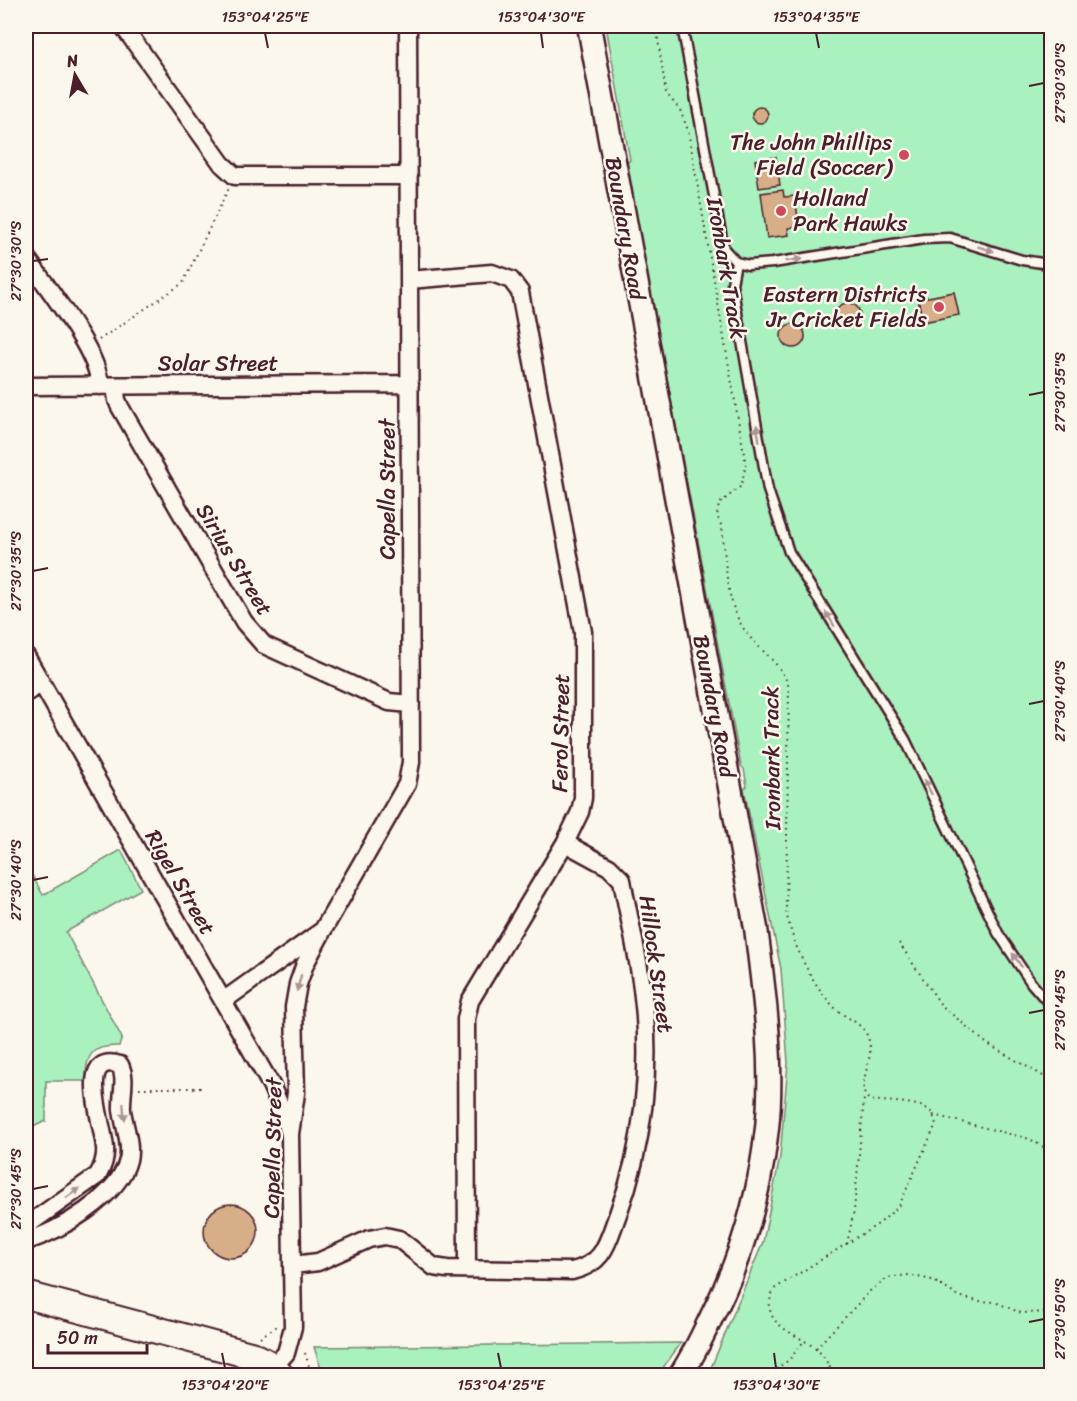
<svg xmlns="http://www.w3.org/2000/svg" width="1077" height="1401" font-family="Sriracha,sans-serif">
<rect width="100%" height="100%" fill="#fbf7ec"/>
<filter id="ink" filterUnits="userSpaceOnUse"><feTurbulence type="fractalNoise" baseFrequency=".0167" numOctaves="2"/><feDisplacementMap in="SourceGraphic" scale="12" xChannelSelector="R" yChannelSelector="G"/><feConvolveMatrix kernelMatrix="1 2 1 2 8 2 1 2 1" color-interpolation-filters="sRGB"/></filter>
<g filter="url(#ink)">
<path fill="#a9f1be" stroke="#7a8874" stroke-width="1.5" d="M606,26H1051V1375H708L763,1242L780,1157L788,1063L781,969L744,789L747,786L744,769L741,766L626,164L630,160Z
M121,850L141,889L66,932L122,1038L119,1046C92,1045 85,1055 86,1081H46V1121L26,1130V864L43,895Z
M681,1343L657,1376L323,1375L314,1347Z"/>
<path fill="#d7ae88" stroke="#4a1f2b" stroke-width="1.5" d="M752 115a8 8 0 1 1 16 0a8 8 0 1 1-16 0Z
M776,157L780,185L759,188L755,160Z
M783,190L784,197L795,196L799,226L788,228L789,235L767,238L761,193Z
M954,292L959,315L923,322L918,299Z
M836 315a12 12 0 1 1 24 0a12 12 0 1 1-24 0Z
M781 336a12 12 0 1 1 24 0a12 12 0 1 1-24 0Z
M204 1231a27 27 0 1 1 54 0a27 27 0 1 1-54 0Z"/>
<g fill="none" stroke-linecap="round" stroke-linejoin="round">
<g stroke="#4a1f2b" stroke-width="13">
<path id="service" d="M682,26L724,249L736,262L748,265L773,263L924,239L950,238L1022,260L1042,263L1052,262
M736,262L732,284L768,490L789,552L905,739L998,933L1032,984L1052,1007"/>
</g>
<g stroke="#4a1f2b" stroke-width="21">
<path id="minor" d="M123,26L222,164L235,176H409
M26,257C46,286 99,352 100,386
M409,280L492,273L511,280L520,292L583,632V798L580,812L565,843L470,1001L466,1019L467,1269
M26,386L410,384
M115,386L117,400L120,407L244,622L264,645L389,702L410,704
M26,656L271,1085L285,1117L290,1134
M26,693L41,684
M223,1001L323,930L407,784L411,762L408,26
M26,1226L98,1175C103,1166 106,1158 105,1148C104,1126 75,1051 120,1065C127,1079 121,1094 122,1110C124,1126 132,1144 128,1160C119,1196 59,1232 26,1241
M293,1265L318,1262L369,1239L385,1236L399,1239L434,1267L447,1269L572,1271C605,1263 607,1243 618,1214C643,1147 652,1069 643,997C639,958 629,919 622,880L609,867L565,843
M273,1367L286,1353L293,1327L290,1134L296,1093L294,1007L298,984L305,964L321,934"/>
</g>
<g stroke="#4a1f2b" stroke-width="27">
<path id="secondary" d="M589,26L756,928C764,992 774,1063 767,1128C760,1194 741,1260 710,1320C701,1339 692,1358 680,1376"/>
</g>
<g stroke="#4a1f2b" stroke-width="30">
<path id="primary" d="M26,1295L254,1356L269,1364L281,1376"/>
</g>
<path stroke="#4a1f2b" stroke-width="2" stroke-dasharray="1.5 4.5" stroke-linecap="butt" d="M656,26L666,93L680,110L688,130L746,465L741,486L719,504L717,516L722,527C726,560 725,598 742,626C755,649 782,661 789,688L786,910C791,942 811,983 834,1007C846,1020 864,1021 869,1041C875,1062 853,1089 870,1100C885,1102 919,1101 930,1111C934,1115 934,1119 936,1124L899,1206L880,1223L774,1289C757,1325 794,1331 815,1348C824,1355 829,1365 834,1376
M99,340L183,283L229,188
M899,943L941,1005L986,1043L1052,1081
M139,1088H202
M933,1115L1030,1139L1052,1152
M847,1244L854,1211L864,1098
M260,1337L276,1327L278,1329
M816,1348L870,1291L888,1278L908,1275L932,1280L958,1296L978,1301L995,1302L1021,1313L1052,1312
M305,1353L312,1376
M766,1376L789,1360L804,1341"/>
<use href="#service" stroke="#fbf7ec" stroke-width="8"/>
<use href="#minor" stroke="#fbf7ec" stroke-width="16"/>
<use href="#secondary" stroke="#fbf7ec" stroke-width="22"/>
<use href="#primary" stroke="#fbf7ec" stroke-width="26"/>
</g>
<defs><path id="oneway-solid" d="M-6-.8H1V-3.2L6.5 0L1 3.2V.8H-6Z" transform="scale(1.5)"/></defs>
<g fill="#ab9695">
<use href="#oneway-solid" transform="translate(986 249) rotate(17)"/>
<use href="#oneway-solid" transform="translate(794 260) rotate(-9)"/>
<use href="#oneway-solid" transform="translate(758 433) rotate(-100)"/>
<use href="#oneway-solid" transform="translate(830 619) rotate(-122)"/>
<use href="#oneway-solid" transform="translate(928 787) rotate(-116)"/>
<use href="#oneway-solid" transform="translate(1017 960) rotate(-124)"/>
<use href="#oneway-solid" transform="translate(299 983) rotate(105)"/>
<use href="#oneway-solid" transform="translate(124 1112) rotate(85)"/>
<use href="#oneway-solid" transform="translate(73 1193) rotate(-35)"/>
</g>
</g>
<path fill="none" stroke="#4a1f2b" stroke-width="2" d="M265,33L268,48M541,33L543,48M816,33L819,48M1029,86L1044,83M33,261L48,259M1029,395L1044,392M33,571L48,568M1029,704L1044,701M33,880L48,877M1029,1013L1044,1010M33,1189L48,1186M1029,1322L1044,1319M222,1353L225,1368M498,1353L501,1368M774,1353L776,1368"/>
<g fill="#d1495b" stroke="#fbf7ec" stroke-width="2">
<circle cx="904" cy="155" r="6"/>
<circle cx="781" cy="211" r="6"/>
<circle cx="939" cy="307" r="6"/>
</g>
<g text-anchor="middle" stroke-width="5" stroke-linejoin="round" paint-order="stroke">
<g font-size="22" fill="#4a1f2b" stroke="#fbf7ec" text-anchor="end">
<text x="892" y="150">The John Phillips<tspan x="892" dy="25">Field (Soccer)</tspan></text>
<text x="793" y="206" text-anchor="start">Holland<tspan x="793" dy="25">Park Hawks</tspan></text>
<text x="927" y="302">Eastern Districts<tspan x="927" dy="25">Jr Cricket Fields</tspan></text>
</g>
<g font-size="22" fill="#4a1f2b" stroke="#fbf7ec">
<text transform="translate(626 228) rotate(80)" y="8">Boundary Road</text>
<text transform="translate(727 268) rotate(80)" y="8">Ironbark Track</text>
<text x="218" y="371">Solar Street</text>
<text transform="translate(387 489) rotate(-90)" y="8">Capella Street</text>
<text transform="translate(235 559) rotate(59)" y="8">Sirius Street</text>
<text transform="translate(715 706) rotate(79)" y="8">Boundary Road</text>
<text transform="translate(560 733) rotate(-89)" y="8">Ferol Street</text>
<text transform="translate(771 758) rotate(-91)" y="8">Ironbark Track</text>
<text transform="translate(181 882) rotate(60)" y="8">Rigel Street</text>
<text transform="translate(657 964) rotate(82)" y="8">Hillock Street</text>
<text transform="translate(272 1148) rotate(-89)" y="8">Capella Street</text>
</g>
</g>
<rect width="1077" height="1401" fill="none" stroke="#fbf7ec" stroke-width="66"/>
<g transform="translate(75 75) rotate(350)" stroke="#fbf7ec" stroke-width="4.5" paint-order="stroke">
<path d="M0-4.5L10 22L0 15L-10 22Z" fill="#4a1f2b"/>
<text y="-9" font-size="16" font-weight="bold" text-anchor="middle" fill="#4a1f2b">N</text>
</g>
<path d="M48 1344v9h99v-9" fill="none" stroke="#4a1f2b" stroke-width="3"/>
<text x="57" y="1344" font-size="18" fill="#4a1f2b" stroke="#fbf7ec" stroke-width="4.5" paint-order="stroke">50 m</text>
<rect x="33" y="33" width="1011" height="1335" fill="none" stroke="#4a1f2b" stroke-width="2"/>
<g font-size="15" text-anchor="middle" fill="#4a1f2b">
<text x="265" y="22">153°04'25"E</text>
<text x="541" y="22">153°04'30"E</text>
<text x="816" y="22">153°04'35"E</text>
<text transform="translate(1060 83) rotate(-90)" y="5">27°30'30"S</text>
<text transform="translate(16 261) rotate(-90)" y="5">27°30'30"S</text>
<text transform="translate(1060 392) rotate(-90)" y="5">27°30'35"S</text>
<text transform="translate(16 571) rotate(-90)" y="5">27°30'35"S</text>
<text transform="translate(1060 701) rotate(-90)" y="5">27°30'40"S</text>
<text transform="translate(16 880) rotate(-90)" y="5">27°30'40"S</text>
<text transform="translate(1060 1010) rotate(-90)" y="5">27°30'45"S</text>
<text transform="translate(16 1189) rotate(-90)" y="5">27°30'45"S</text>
<text transform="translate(1060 1319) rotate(-90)" y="5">27°30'50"S</text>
<text x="225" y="1390">153°04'20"E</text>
<text x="501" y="1390">153°04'25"E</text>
<text x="776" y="1390">153°04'30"E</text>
</g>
</svg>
